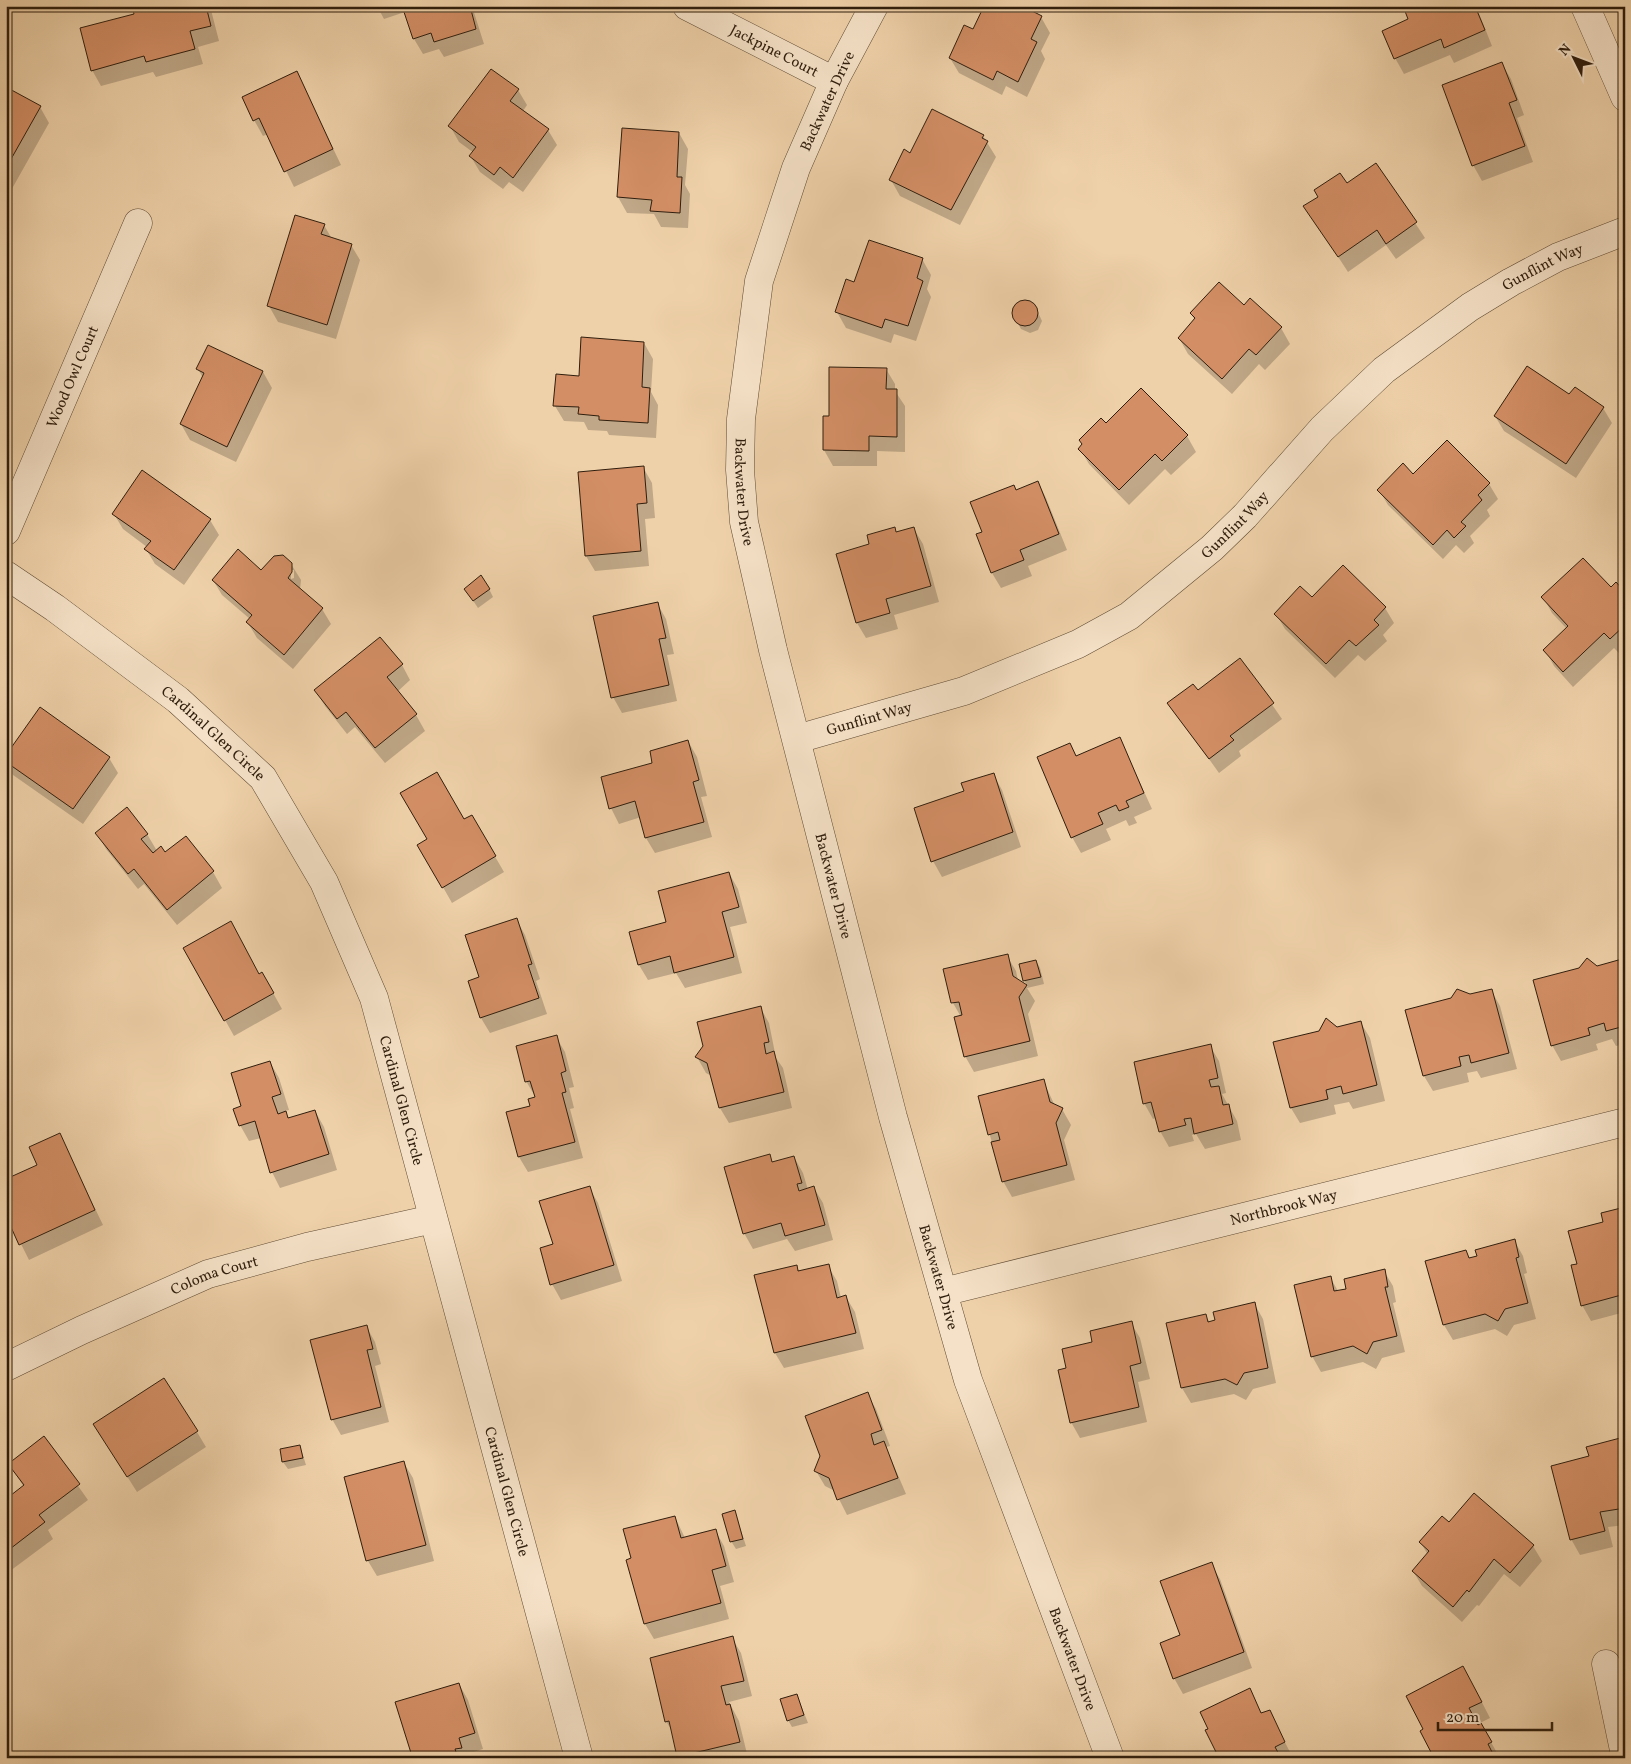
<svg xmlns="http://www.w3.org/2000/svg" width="1631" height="1764" font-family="Vollkorn,serif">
<rect width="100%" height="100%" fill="#efd1a9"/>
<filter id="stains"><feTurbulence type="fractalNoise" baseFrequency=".004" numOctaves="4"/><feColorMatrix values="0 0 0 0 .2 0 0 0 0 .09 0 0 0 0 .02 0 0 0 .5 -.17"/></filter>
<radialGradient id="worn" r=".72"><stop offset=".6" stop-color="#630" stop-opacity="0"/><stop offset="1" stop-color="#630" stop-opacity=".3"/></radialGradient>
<path fill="#0003" fill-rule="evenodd" d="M133,6H210L219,41L198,47L203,64L156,77L153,72L101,86L92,70L136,15Z
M377,6H472L484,44L444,57L439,49L423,54L414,39L405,12L384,19Z
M1404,6H1476L1492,46L1454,63L1450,55L1404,74L1395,58L1410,20Z
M1041,17L1050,33L1041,51L1045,59L1027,97L1006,86L1002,95L959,73L950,58L973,31Z
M1502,64L1511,79L1524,115L1517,118L1533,162L1482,181L1473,165Z
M297,73L341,165L294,187L268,134L263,136L254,120Z
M6,88L40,107L49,123L9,194L6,192Z
M518,90L527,105L523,111L548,130L557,145L523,192L509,182L503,189L480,172L471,157L474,153L459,142L450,126Z
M679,133L688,149L685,185L690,194L688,228L661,227L654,214L627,213L618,197Z
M983,136L996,157L960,225L900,196L891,180L911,154Z
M1376,164L1425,238L1396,259L1386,245L1348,272L1305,206L1346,185Z
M324,225L332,239L351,245L360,260L336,339L278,322L269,306Z
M922,259L931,275L927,289L931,297L916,341L894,334L891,343L846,328L837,312L855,284Z
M1025,300L1034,304L1042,321L1038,330L1030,333L1021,329L1012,312L1016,304Z
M1244,307L1281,328L1290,344L1265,370L1259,364L1232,394L1188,354L1179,338L1195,320L1191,314Z
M644,343L653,359L651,392L658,405L656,438L609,435L607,431L588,430L584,422L564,421L555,406L580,377Z
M208,347L263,372L272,388L236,462L190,440L181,424L203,378L198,369Z
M886,369L895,384V391L905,406V452L877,451V466H833L824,450V417H830Z
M1570,396L1603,408L1612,423L1576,478L1504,431L1495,416Z
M1106,425L1187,436L1196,452L1171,475L1165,469L1129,505L1089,464L1080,449Z
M643,467L652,483L655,518L645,519L649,566L595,571L586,556Z
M1413,476L1489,484L1498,499L1487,510L1490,516L1470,536L1474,543L1464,553L1456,545L1443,559L1388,505L1379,490Z
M1038,482L1046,498L1067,550L1028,566L1032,576L1001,588L992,573L978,535L984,532L1016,491Z
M114,514L210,520L219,535L184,585L155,564L146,549L147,547L123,529Z
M894,529L897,533L914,529L923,544L939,602L894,615L898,629L866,638L857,623L871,545Z
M291,564L301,580L300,590L322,609L331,624L293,669L257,638L248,623L250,619L222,595L213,580ZM291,570H294V578L291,579Z
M489,589L493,597L478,608L470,596Z
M1611,589L1625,594V649L1620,654L1614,648L1573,687L1554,666L1545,650L1567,629L1552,613L1543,597Z
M1312,599L1385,608L1394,623L1383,635L1387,641L1365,661L1358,655L1335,678L1285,629L1276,614Z
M657,603L666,619L674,654L667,655L677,701L622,713L613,697Z
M1240,659L1282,719L1239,751L1241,756L1219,773L1169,703L1198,691Z
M402,665L410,680L397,692L416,715L425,731L385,763L355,727L347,734L325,706L316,691Z
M1120,739L1152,809L1134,817L1137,823L1129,826L1126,820L1106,829L1111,840L1081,853L1072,837L1070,744L1077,757Z
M688,741L697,757L707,796L701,797L712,837L655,853L646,838L641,817L619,824L611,808L654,764Z
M6,757L109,758L118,773L83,824L13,775L6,763Z
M993,774L1002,790L1021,847L942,877L933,861L966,792Z
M472,817L504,872L452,903L419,845Z
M97,833L147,834L157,851L165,854L185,838L213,872L222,888L177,925L144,884L138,889L106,849Z
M729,873L738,889L747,923L730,927L742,973L685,988L676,973L648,980L639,965L630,933L668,923Z
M516,919L525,935L540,979L536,981L547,1014L490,1033L481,1018L469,982L480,978Z
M185,948L259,975L262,973L282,1009L234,1036Z
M1007,956L1016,971L1018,981L1028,987L1024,980L1036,961L1040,968L1044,984L1027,988L1035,1001L1028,1014L1038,1056L974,1072L965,1056L961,1017L953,1003Z
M1622,960L1625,966V1044L1616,1046L1612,1039L1596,1044L1598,1050L1561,1061L1552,1045L1597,967Z
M1491,990L1500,1006L1517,1069L1481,1078L1477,1071L1467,1073L1469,1082L1433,1091L1424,1076L1407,1011Z
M760,1007L769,1023L776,1058L783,1068L792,1108L729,1123L720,1108L712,1076L706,1073L697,1057Z
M1361,1023L1370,1038L1385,1101L1353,1109L1349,1102L1334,1105L1336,1114L1300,1123L1291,1108L1337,1029Z
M556,1037L565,1052L574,1087L569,1088L574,1108L570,1109L583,1158L528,1172L519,1157L508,1113L531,1107L536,1098L526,1081Z
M1210,1046L1219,1061L1226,1093L1222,1094L1237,1121L1241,1140L1205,1149L1196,1134L1192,1135L1194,1141L1169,1147L1160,1131L1156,1118L1153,1119L1144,1103Z
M270,1062L279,1078L289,1110L285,1111L289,1119L315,1111L324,1127L337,1170L280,1188L272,1172L261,1138L249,1141L240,1125L243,1107Z
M1043,1080L1055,1106L1062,1109L1071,1125L1064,1140L1075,1180L1012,1197L1003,1181L979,1097Z
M59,1134L103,1225L29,1260L21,1244L38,1165Z
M769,1155L773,1163L794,1157L803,1173L808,1190L814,1188L823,1203L833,1240L795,1251L787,1239L753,1249L744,1233Z
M589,1187L598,1203L622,1281L561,1300L552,1284L554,1245Z
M1625,1208V1312L1591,1321L1582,1305L1578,1264L1605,1223Z
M1514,1240L1523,1256L1527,1273L1524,1274L1536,1319L1514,1325L1507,1336L1495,1329L1453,1340L1444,1325L1465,1251L1470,1259Z
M796,1266L800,1272L828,1266L837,1281L841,1298L846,1297L855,1312L864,1349L784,1368L775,1353L756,1276Z
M1384,1271L1393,1286L1396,1302L1393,1303L1405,1352L1382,1358L1376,1369L1363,1362L1321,1372L1312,1356L1330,1277L1338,1291L1347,1290Z
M1254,1303L1263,1319L1276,1383L1253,1389L1246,1400L1234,1394L1191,1403L1182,1388L1167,1324L1205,1315L1210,1323Z
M1131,1323L1140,1338L1150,1379L1138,1382L1147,1422L1080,1438L1071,1422L1067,1369L1094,1343Z
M366,1326L375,1342L381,1364L375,1366L389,1422L341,1435L332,1419Z
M867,1394L876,1409L890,1446L886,1447L906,1494L847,1515L835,1491L825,1486L816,1471Z
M197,1432L206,1447L137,1492L104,1440Z
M44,1438L88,1500L48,1530L53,1539L10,1571L6,1566V1500L24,1487L9,1464Z
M1623,1439L1625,1525L1608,1527L1613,1547L1580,1555L1571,1539L1590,1457Z
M300,1446L306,1465L288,1469L283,1462Z
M404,1463L413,1478L434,1561L377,1576L368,1561L346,1478Z
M735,1512L746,1546L736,1549L731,1541Z
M675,1517L685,1538L715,1530L724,1546L734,1582L720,1586L729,1619L654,1639L645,1624L628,1560L632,1559Z
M1449,1524L1533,1546L1542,1561L1520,1587L1504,1574L1479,1606L1477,1605L1462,1622L1422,1586L1413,1571L1428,1555L1421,1543Z
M1211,1564L1220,1579L1252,1668L1183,1694L1174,1678L1181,1636Z
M732,1638L741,1653L752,1696L729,1702L739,1721L748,1758H679L673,1733L666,1721Z
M1472,1683L1490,1718L1480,1723L1500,1758H1436Z
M459,1684L468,1700L483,1749L467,1754L468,1758H409Z
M1249,1690L1262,1714L1269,1711L1293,1758H1221L1209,1730Z
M797,1695L808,1723L792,1727L788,1720Z"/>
<path fill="#d38e65" stroke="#2f1e0d" d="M132,6H206L211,26L190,31L195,49L146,62L144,56L91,71L80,28L134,14Z
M402,6H470L476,29L434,42L431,33L413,39Z
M984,6H1022L1042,16L1031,39L1037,42L1018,82L997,71L993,80L949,58L964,25L973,29Z
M1403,6H1475L1485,30L1444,48L1441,39L1394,59L1382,31L1408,19Z
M1502,62L1517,100L1509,103L1525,146L1472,166L1442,85Z
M491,69L519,89L510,101L549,129L513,178L500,167L494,175L469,156L476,147L448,126Z
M297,71L333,149L284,172L259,118L253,121L242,97Z
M6,87L41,106L6,168Z
M932,109L984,135L982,138L988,141L951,210L889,180L904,149L910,153Z
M622,128L679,132L677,177H682L680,213L650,211L652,200L617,197Z
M1376,163L1417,222L1386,244L1377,230L1338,257L1303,206L1318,197L1314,190L1340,173L1347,183Z
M295,215L325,224L321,234L352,244L327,325L267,306Z
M869,240L923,258L917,278L923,281L908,326L885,319L882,328L835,312L846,279L854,282Z
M1219,282L1244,305L1250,298L1282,327L1256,355L1249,349L1222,379L1178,338L1195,318L1190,313Z
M1012 313a13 13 0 1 1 26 0a13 13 0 1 1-26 0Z
M581,337L644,342L642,387L650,388L648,423L599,420V416L578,414L579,407L553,406L556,374L579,376Z
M208,345L263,371L227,447L180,424L204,373L196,369Z
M1527,366L1569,394L1575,387L1604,407L1566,464L1494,416Z
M829,367L887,368L886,389H897V437L869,436V451L823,450V416H829Z
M1141,388L1188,435L1162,461L1155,454L1119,490L1078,449L1082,444L1079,440L1101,418L1106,423Z
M1447,440L1490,483L1478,495L1482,500L1461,522L1466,526L1454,538L1447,530L1433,545L1377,490L1403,463L1413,474Z
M644,466L647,503L637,504L641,551L585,556L578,472Z
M142,470L211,519L174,570L144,549L151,541L112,514Z
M1038,481L1059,534L1020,550L1024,560L991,573L976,534L982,532L970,502L1014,485L1016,490Z
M895,527L896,532L914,527L931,586L886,599L890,613L856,623L836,554L869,544L867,535Z
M238,549L261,570L274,556L283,555L292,563V572L288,578L323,608L284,655L246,622L252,615L212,580Z
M1583,558L1611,587L1616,582L1625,592V625L1610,639L1604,633L1563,672L1543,650L1568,626L1541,597Z
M1343,565L1386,607L1374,620L1379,625L1356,646L1349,640L1326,664L1274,614L1300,586L1312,597Z
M481,575L490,589L473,601L464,589Z
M658,602L666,638L659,639L669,685L611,698L593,616Z
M380,637L403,664L387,677L417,714L375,748L346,712L337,719L314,690Z
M1240,658L1274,703L1230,736L1234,740L1209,759L1167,703L1193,684L1198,690Z
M40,707L110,757L73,809L6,762V755Z
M1120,737L1144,793L1126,801L1129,807L1119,811L1116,805L1098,813L1103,824L1071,838L1037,757L1070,743L1076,756Z
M688,740L699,780L693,782L704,822L645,838L635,801L609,809L601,777L652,763L650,751Z
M437,772L464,819L472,815L496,856L442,888L417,845L427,839L400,793Z
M994,773L1013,832L931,862L914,808L964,791L961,783Z
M127,807L148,834L141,839L153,853L161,846L165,852L186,836L214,871L167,910L134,869L128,874L95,833Z
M729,872L739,907L722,912L734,957L674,973L670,956L638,965L629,932L666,922L658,891Z
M517,918L532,964L528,965L539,998L480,1018L468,981L479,977L465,935Z
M231,921L259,974L262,972L274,993L224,1021L183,948Z
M1008,954L1013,976L1027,985L1019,997L1030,1041L964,1057L954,1017L962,1015L959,1002L951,1003L943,969Z
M1587,958L1597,966L1622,959L1625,968V1026L1606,1031L1604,1023L1588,1028L1590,1035L1551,1046L1533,980L1579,968Z
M1036,960L1041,977L1023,981L1019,964Z
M1457,989L1470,994L1492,989L1509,1053L1471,1063L1469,1055L1459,1057L1461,1066L1423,1076L1405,1010L1451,998Z
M761,1006L769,1042L764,1043L766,1054L774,1051L784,1092L719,1108L707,1063L695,1057L703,1046L697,1022Z
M1326,1018L1337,1027L1361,1021L1377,1085L1343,1094L1341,1086L1326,1090L1328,1099L1290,1108L1273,1042L1319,1031Z
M557,1035L566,1071L561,1073L566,1092L562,1093L575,1142L518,1157L506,1112L530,1106L528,1099L535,1097L530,1081L525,1082L516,1046Z
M1211,1044L1218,1078L1209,1080L1211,1087L1219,1086L1223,1105L1229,1104L1233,1124L1194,1134L1191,1118L1184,1119L1186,1125L1159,1132L1151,1102L1143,1104L1134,1062Z
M270,1061L281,1094L272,1097L278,1114L286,1111L288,1118L315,1110L329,1154L270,1173L255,1121L239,1126L233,1109L241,1106L231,1073Z
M1044,1079L1050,1102L1063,1108L1056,1123L1067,1165L1002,1182L991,1142L1000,1140L998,1132L988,1135L978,1096Z
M60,1133L95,1210L19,1245L6,1216V1179L37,1165L29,1147Z
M770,1154L772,1162L794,1156L802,1183L797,1184L799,1191L814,1186L825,1225L785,1236L781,1223L743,1234L724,1167Z
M590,1186L614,1265L550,1285L540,1248L553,1244L539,1201Z
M1625,1207V1294L1581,1306L1571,1265L1577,1264L1568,1231L1603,1222L1601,1213Z
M1515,1239L1519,1257L1516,1258L1528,1303L1505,1309L1498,1321L1485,1314L1443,1325L1425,1261L1466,1250L1469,1258L1477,1256L1475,1250Z
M829,1264L837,1298L846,1295L856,1333L774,1353L754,1275L797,1265L798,1271Z
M1385,1269L1388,1287H1385L1397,1336L1373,1342L1367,1354L1353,1346L1311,1357L1294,1285L1331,1276L1334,1291L1346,1289L1344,1279Z
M1255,1302L1268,1368L1244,1373L1237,1385L1225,1379L1181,1388L1166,1323L1206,1314L1208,1322L1215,1320L1213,1312Z
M1132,1321L1141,1363L1130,1366L1139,1407L1070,1423L1058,1370L1066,1368L1062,1349L1092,1342L1090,1331Z
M367,1325L373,1349L367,1350L381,1407L331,1420L310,1340Z
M164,1378L198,1431L127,1477L93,1424Z
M868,1392L882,1430L871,1434L874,1445L884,1441L898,1478L837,1500L829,1478L814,1471L820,1456L805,1416Z
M44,1436L80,1484L39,1515L45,1522L6,1552V1499L24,1485L8,1464Z
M1624,1437L1625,1508L1600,1512L1605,1531L1570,1540L1551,1466L1589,1456L1586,1447Z
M300,1445L303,1458L282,1462L280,1449Z
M404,1461L426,1545L366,1561L344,1477Z
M1474,1493L1534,1545L1510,1573L1494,1559L1469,1592L1467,1590L1453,1607L1412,1571L1429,1551L1419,1542L1442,1516L1449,1522Z
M735,1510L743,1539L730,1542L722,1514Z
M675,1516L681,1538L716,1529L726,1566L712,1570L721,1603L644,1624L626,1560L631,1558L623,1529Z
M1212,1562L1244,1652L1173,1679L1160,1643L1180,1635L1160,1581Z
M733,1636L744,1681L721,1686L726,1705L730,1704L740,1742L677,1757L669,1721L665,1722L650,1658Z
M1463,1666L1482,1702L1469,1708L1478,1725L1481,1723L1492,1742L1488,1744L1495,1758H1434L1420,1731L1423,1729L1406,1696Z
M459,1683L475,1733L459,1738L462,1748L455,1749L458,1758H408L407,1754L411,1753L395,1702Z
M1250,1688L1261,1713L1270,1710L1285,1742L1275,1747L1281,1758H1219L1205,1730L1208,1729L1200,1712Z
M797,1694L804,1715L787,1721L780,1699Z"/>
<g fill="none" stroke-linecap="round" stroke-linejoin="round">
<g stroke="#5f4b34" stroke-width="29">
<g id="minor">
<path id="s1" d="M687,6L834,81"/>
<path id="s2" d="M874,6L834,81L796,168L759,281L741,419L740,470L744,522L773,650L893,1117L968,1380L1110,1758"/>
<path d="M1585,6L1625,97"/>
<path id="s3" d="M6,531L138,223"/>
<path id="s4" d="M6,575L55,608L178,700L263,778L324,882L374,998L579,1758"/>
<path id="s5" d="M797,739L964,691L1078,644L1129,616L1212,548L1245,516L1322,429L1384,370L1470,307L1511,282L1558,257L1625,231"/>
<path id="s6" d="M943,1292L1625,1122"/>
<path id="s7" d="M6,1367L82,1330L208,1274L307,1247L433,1219"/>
<path d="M1606,1664L1625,1755"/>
</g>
</g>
<use href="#minor" stroke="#f5e1c7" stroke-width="28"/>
</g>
<g text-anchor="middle" stroke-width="4" stroke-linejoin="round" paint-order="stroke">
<g font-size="15" fill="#2f1e0d" stroke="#f5e1c7">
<text dy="5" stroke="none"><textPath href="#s1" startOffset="98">Jackpine Court</textPath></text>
<text transform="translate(827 101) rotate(-65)" y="5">Backwater Drive</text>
<text dy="5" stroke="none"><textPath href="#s5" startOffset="900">Gunflint Way</textPath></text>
<text dy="5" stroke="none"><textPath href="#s3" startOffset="168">Wood Owl Court</textPath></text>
<text dy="5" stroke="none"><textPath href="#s2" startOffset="511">Backwater Drive</textPath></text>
<text dy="5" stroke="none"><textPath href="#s5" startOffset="495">Gunflint Way</textPath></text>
<text dy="5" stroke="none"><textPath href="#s5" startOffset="75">Gunflint Way</textPath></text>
<text dy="5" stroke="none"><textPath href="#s4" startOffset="261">Cardinal Glen Circle</textPath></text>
<text dy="5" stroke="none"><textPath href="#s2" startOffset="916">Backwater Drive</textPath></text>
<text dy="5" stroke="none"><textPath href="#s4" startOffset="681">Cardinal Glen Circle</textPath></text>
<text dy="5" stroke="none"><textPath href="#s6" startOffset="351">Northbrook Way</textPath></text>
<text dy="5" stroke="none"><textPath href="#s7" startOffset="228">Coloma Court</textPath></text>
<text dy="5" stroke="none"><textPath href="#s2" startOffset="1321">Backwater Drive</textPath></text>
<text dy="5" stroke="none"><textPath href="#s4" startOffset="1086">Cardinal Glen Circle</textPath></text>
<text dy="5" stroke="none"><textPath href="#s2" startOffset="1726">Backwater Drive</textPath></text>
</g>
</g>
<rect width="1631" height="1764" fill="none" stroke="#efd1a9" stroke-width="25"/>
<rect x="8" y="8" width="1616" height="1749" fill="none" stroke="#2f1e0d" stroke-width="2.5"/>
<rect x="12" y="12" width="1606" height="1739" fill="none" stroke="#2f1e0d"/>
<g transform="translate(1574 58) rotate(312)" stroke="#f5e1c7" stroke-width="4" paint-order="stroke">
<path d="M0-4L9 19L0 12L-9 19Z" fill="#2f1e0d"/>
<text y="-8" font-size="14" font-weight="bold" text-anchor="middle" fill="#2f1e0d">N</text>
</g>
<path d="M1438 1722v8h114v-8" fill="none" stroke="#2f1e0d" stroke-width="2.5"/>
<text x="1446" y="1722" font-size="15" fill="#2f1e0d" stroke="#f5e1c7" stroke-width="4" paint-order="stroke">20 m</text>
<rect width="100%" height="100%" filter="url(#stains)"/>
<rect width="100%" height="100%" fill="url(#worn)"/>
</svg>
